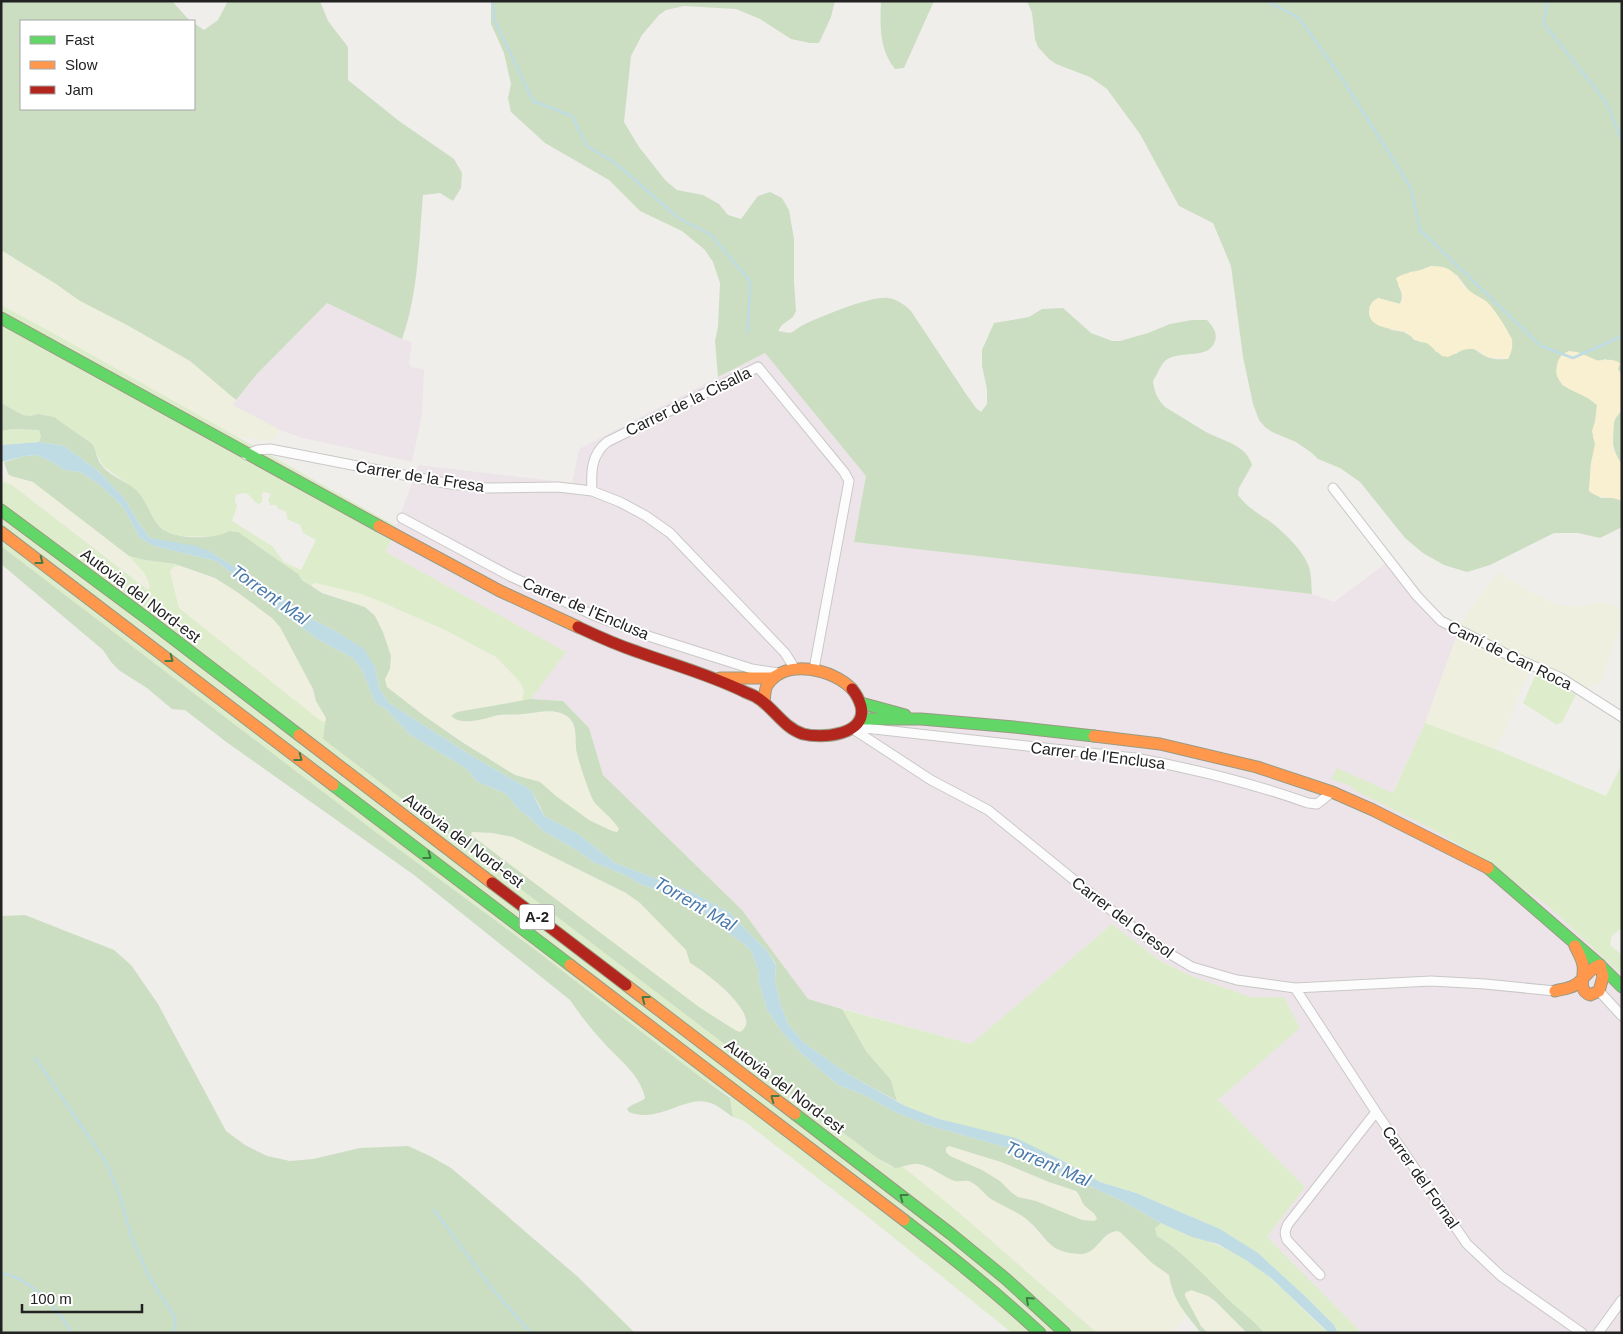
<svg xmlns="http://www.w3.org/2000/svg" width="1623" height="1334" font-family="Arial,sans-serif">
<rect width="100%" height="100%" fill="#f0eeeb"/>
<path fill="#ede4e9" d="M327,303L412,343L409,363L411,367L424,369L422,415L412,462L303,438L280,430L232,405L257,374Z
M765,353L866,476L854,542L1312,594L1334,602L1386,563L1435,622L1458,633L1425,723L1387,805L1430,828L1466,849L1548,906L1622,975V1333H1362L1267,1237L1305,1187L1218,1100L1299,1028L1237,992L1191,976L1159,960L1112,924L971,1044L808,999L742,910L603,775L589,728L563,701L531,699L565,652L386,552L419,465L572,483L579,449Z"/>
<path fill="#efefdf" d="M1,250L56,284L80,301L127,325L190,361L236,400L232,405L280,430L271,441H266L236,436L53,333L1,305Z
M1,476H11L33,482L71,510L129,556L145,574L149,582V589L12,485L1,481Z
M179,565L222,582L272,618L280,627L311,685L314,697L325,715L327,722L321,721L179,608L170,572L172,568Z
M1497,573H1500L1529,591L1557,605L1576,607L1600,602L1621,608L1620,625L1613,649L1601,682L1584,689L1458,627Z
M316,583L364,595L445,630L496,657L521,683L524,692L522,701L454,714L470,721L500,715L545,712H556L567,716L573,725L576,737L577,754L593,799L615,822L619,829L617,832L612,831L589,820L556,796L540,782L519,777L499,765L423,715L387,687L385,679L390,669L391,656L380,623L369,609L315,589L312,587V584Z
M1458,633L1531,668L1518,696L1506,729L1495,749L1425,723Z
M472,832L502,835L513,837L626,893L640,903L686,950L690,963L705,973L739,1004L746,1021L745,1027L743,1031L740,1032L735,1030L699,1007L471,835Z
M949,1146L1001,1162L1049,1182L1076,1191L1082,1202L1095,1214L1097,1219L1094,1222L1082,1220L1036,1201L1018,1197L986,1172L950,1156L946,1152V1148Z
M911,1164H919L938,1172L952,1180L971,1182L993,1201L1011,1209L1027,1220L1046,1242L1060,1251L1081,1254L1088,1253L1110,1233L1117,1231L1120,1232L1152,1263L1169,1275L1173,1294L1187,1317L1171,1333H1097L956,1210L903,1167Z
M1191,1290L1208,1296L1235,1320L1247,1333H1208L1199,1322L1185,1298V1293Z"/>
<path fill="#ddeccb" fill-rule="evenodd" d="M1,305L53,333L396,526L386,552L566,652L531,699L522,701L524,692L521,683L496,657L445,630L379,601L361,594L316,583L312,584V587L267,552L238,532L233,531L215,537L182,536L166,532L155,521L138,492L103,466L91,443L54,417L38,414L30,416L23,415L1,403ZM266,492L271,494L268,500L270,505H276L278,509C285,510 287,512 287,519L300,525L303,533L316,540L301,570L284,562L272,546L232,521L237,506L235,501L236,495C252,489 249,500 259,504L262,502V493Z
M13,429L39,430L41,437L39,442L1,445V431Z
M1,481L12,485L147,589H149L150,586L145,574L129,556L145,560L179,565L172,568L170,572L179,608L321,721L327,722L323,739L756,1068L877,1158L891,1167H903L956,1210L1097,1333H1012L863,1213L744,1121L733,1117L730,1097L699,1076L534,949L377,833L1,546Z
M1537,672L1576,695L1562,722L1557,725L1523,703Z
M1425,723L1495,749L1606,796L1622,764V928L1612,936L1610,945L1622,955V975L1548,906L1466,849L1430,828L1352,789L1351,786L1331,779L1337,768L1393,793Z
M1112,924L1159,960L1191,976L1237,992L1249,997H1284L1300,1028L1218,1100L1305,1187L1267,1237L1362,1333H1338L1334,1325L1308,1299L1258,1253L1220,1229L1136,1193L1100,1182L1061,1160L972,1128L939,1119L905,1106L897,1101L891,1080L866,1051L842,1009L971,1044Z
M1161,1223C1189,1235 1219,1243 1245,1259C1277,1279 1300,1309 1329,1333H1264C1253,1319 1239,1310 1227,1298C1206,1277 1182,1251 1157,1236L1155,1227Z"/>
<path fill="#cbdec1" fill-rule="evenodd" d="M1,1H172L190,21H21V109H194V23L204,30L218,20L228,1H320L328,21L348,47V80L399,121L454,159L462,173L461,188L453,201L440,193L423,195C419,241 418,295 402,339L327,303L257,374L236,400L190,361L127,325L80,301L56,284L1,250Z
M491,1H835L831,17L819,43H810L791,39L760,19L736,9L684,6L666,10L659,15L642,35L631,56L624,122L639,147L666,181L677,190L703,195L719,204L728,215L741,219L758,196L770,192L782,198L789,210L794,239V281L796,311L793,317L782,325L778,331L790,333C795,331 799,327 803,325C820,317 870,296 888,298C897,299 905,305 911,311L966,394L976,408L981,412L987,404V389L982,366V350L994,323L1029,317L1042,309L1063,308L1091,333L1112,341H1120L1148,333L1170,324L1192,320H1207C1212,326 1218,332 1215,341C1209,361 1178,349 1165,361C1160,366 1157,375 1153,381C1154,392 1158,400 1165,407C1179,415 1192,424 1206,432C1221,440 1247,445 1252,465L1239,488L1238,495C1246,506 1257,513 1268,520C1282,530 1304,551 1309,567C1312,576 1311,586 1312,594L854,542L866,476L765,353L718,377L715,341L718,327L720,283L713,262L705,250L682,231L640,211L609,180L545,143L511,112L508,98L511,84L504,53L491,24Z
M881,1H934L904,68L895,69C879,49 880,26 881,1Z
M1027,1H1622V376L1618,369L1606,359L1598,361L1577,352L1562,354L1557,366L1562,385L1587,397L1597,405L1593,437L1595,443V450L1591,463L1589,491L1601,498H1615L1622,501V527L1600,538L1578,533H1554L1490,565L1467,572L1444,565L1423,553L1405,538L1360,482L1340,468L1318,459L1312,453L1296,442L1272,432L1265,427L1259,420L1253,404L1243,357L1231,266L1213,223L1179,206L1140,134L1107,89L1090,77L1056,64L1049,59L1038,47L1035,39L1032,13ZM1431,266L1457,275L1469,291L1487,302L1512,339L1508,359C1502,359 1496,360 1490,358C1475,353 1474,341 1456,354L1436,352L1432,346L1427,343L1420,342L1404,332L1391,330L1369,308L1372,302L1378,298L1400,304C1403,296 1402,292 1398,285L1410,272L1418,271Z
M1,403L23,415L30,416L38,414L54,417L91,443C96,448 96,456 100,463C108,476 127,481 137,491C147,501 150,517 160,527C172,540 215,540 229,531L238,532L298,574L302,580L322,593L365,607L375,616L383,632L391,656L390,669L385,679L387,687L423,715L462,742L515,775L540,782L556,796L589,820L612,831L617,832L619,829C612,818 603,812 595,803C591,799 578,760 577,753C574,741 579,726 568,717C555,707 537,713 523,714C515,715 507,714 499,715C485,718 464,727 451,716L457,712L531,699L563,701L589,728L603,775L742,910L808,999L842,1009L866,1051L891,1080L897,1101L848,1074L803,1042L788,1024L780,1002L775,982L776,964L767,951L729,912L692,892L615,863L577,833L544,816L540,806L531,790L472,756L389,703L380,690L375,667L363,649L334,630L299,613L277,593L209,551L150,538L138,522L125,499L97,470L64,446L39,442L41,437L39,430L13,429L1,431Z
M1622,410V465C1611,450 1607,423 1622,410Z
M36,455L52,462L64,470L80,472L99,484L123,507L140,538L154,546L216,561L271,605L319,640L353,658L362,670L375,702L387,710L409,734L467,769L476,781L506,794L520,811L529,817L543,831L578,851L593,862L627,876L640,884L672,895L689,905L700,908L714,923L744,944L751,951L758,969L759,983L767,1010L783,1033L801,1053L838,1085L864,1095L895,1112L927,1125L1008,1148L1038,1160L1057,1171L1124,1202L1161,1223L1155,1228L1157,1236C1182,1251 1206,1277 1227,1298C1239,1310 1253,1319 1264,1333H1247L1215,1301L1208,1296L1191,1290L1185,1293V1296L1201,1326L1208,1333H1201C1184,1311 1174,1303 1169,1275L1152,1263L1120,1232L1117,1231C1101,1232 1097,1255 1080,1254C1046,1253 1047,1235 1025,1218C1014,1210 1002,1206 991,1199C984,1194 979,1186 971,1182C965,1179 958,1183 952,1180C941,1175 930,1166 918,1164C910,1163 903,1168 895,1168L877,1158L756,1068L323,739L326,718L316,701L313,689L280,627L272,618L237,592L215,578L175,564L145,560L129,556L33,482L11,476L8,474L4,462L25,456ZM472,832L492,833L513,837L626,893L640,903L686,950L690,963C703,970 766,1017 740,1032L735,1030L699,1007L471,835ZM949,1146L1001,1162L1049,1182L1076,1191C1081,1196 1081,1202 1085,1206C1090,1211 1095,1212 1097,1219L1094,1221L1082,1220L1036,1201L1018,1197L1012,1193L1000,1181L982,1170L950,1156L946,1152V1148Z
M1,546L377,833L534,949L699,1076L730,1098L733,1117C727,1113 720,1107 713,1104C687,1092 660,1125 629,1112L627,1109C632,1103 640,1103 645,1098C640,1074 619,1060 604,1043C591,1029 580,1015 570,1000L414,875L225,741L185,710L172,709L147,688L120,671L111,662L103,650L1,564Z
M25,915L114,950L131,965L158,1004L226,1131L245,1145L267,1156L290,1161L313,1159L360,1148L408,1146L430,1156L451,1168L469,1183L578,1277L635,1333H1V916Z"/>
<path fill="#f8f0d0" d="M1431,266C1458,266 1453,278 1471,292C1476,296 1482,298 1487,302C1493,307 1511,334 1512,341C1513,347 1511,354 1508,359L1488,357L1476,349H1469L1462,350L1448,357L1442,356L1427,343L1414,340C1411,336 1409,333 1405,332C1393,328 1368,329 1369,311C1370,305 1372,302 1378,298L1400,304L1403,297L1396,278C1407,271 1420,272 1431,266Z
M1569,351C1579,352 1587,356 1596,360C1605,363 1609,356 1620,363L1618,369L1622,376V410L1614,420L1613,442V449L1622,465V501C1610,495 1599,500 1589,491L1591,463L1595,444L1592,431L1596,418L1597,405C1584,391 1551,390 1557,365C1559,357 1562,354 1569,351Z"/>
<path fill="#bfdbe3" d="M39,442L64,446L97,470L125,499L138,522L150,538L196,546L209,551L277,593L299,613L334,630L364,649L375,667L380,690L389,703L472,756L531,790L544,816L577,833L615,863L692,892L729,912L767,951L776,965L775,982L780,1002L788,1024L803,1042L848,1074L905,1106L939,1119L1016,1138L1061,1160L1100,1182L1136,1193L1220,1229L1258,1253L1308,1299L1334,1325L1338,1333H1329L1271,1278L1246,1260L1218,1244L1192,1237L1161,1223L1124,1202L1057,1171L1038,1160L1008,1148L927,1125L895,1112L864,1095L838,1085L801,1053L783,1033L767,1010L759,983L758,969L751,951L744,944L714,923L700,908L688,905L672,895L640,884L627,876L593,862L578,851L543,831L529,817L520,811L506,794L476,781L467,769L409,734L387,710L375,702L362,670L353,658L319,640L271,605L216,561L154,546L140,538L123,507L99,484L80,472L64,470L52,462L36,455L25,456L1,462V445Z"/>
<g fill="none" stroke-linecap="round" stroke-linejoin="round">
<path stroke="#bfdbe3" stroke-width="2.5" d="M492,1L495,21L533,101L572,116L587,146L617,164L678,218L710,234L750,281L748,332
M1267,1L1299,18L1341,77L1411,188L1420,230L1541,346L1573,358L1622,336
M1547,1L1544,24L1606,102L1622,141
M35,1058L106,1162L121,1199L131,1236L148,1275L175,1318C176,1324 176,1329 171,1333
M434,1210L493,1290L531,1333
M1,1273C33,1279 56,1307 72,1333"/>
<g stroke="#c9c8c7" stroke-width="11">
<path id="street" d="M246,455L257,450L270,449L450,484L487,488L558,487L592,491L620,502L646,516L670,533L785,653L795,669
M1333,488L1417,596L1441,621L1508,655L1561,678L1622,717
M592,491C591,472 591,455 607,442L758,367L844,472L849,481L814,669
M402,518L510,576L591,614L645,635L752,669L778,673
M856,727L1135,758C1195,769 1252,783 1308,803L1317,804L1332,792
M853,729L931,780L988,810L1122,919L1165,951L1192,967L1237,980L1295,988L1431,981L1485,984L1555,991
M1295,988L1376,1112L1467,1244L1501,1276L1582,1333
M1599,991L1622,1016
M1320,1275L1287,1240C1284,1233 1285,1230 1288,1224L1376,1112
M1598,1333L1622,1300"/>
</g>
<g stroke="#999a82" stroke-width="13">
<path id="fast" d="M1,318L379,526
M1,510L149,620L299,735
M861,703L905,715
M860,719H921L1014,727L1094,736
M333,785L570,965
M1488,868L1600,965L1622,987
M795,1114L951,1234L1006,1279L1065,1333
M904,1220C951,1256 997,1293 1040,1333"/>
</g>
<g stroke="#999a82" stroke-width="13">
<path id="slow" d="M379,526L500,591L578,627
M1,532L333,785
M720,678H771
M764,703C765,697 764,689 768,684C786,658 833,669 852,689
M299,735L492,883
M1094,736L1160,744L1257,767L1332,792L1373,810L1488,868
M570,965L904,1220
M626,985L795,1114
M1555,991C1562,989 1569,989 1575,985C1585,979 1587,970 1600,965L1603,977L1599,991L1590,995C1577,990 1585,976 1583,965C1582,959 1578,952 1575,946"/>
</g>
<g stroke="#999a82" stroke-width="13">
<path id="jam" d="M578,627C597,636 617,645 638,652C674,665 711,675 745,692C751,694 757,697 762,701C776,712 785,728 803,734C822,739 868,735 861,706C859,699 857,695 852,689
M492,883L626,985"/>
</g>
<use href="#street" stroke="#fdfcfc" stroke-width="9"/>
<use href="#fast" stroke="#63d668" stroke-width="11"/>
<use href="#slow" stroke="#ff974d" stroke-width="11"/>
<use href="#jam" stroke="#b3261e" stroke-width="11"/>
</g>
<defs><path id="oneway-chevron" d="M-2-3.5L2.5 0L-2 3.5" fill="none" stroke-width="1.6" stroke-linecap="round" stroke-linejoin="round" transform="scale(1.25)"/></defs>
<g stroke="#427c45">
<use href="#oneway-chevron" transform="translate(40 561) rotate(37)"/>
<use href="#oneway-chevron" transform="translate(170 659) rotate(37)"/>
<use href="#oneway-chevron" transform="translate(299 758) rotate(37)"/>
<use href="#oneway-chevron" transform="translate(428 856) rotate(37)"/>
<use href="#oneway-chevron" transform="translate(645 999) rotate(-143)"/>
<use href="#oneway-chevron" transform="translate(774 1098) rotate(-143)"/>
<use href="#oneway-chevron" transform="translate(903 1197) rotate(-143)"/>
<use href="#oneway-chevron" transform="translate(1029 1300) rotate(-138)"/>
</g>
<g text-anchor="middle" stroke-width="4" stroke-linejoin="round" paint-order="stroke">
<rect fill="#fff" stroke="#646464" stroke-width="1" x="519.5" y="904.5" width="35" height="25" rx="4"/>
<g font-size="15" font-weight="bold" fill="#222">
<text x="537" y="922">A-2</text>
</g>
<g font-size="16" fill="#222" stroke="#fff">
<text transform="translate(688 401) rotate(-26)" y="6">Carrer de la Cisalla</text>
<text transform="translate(420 476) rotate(9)" y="6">Carrer de la Fresa</text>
<text transform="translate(141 595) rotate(37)" y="6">Autovia del Nord-est</text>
<text transform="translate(586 608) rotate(23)" y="6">Carrer de l'Enclusa</text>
<text transform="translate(1510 655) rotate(26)" y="6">Camí de Can Roca</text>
<text transform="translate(1098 755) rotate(7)" y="6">Carrer de l'Enclusa</text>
<text transform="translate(464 840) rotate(37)" y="6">Autovia del Nord-est</text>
<text transform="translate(1123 917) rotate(37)" y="6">Carrer del Gresol</text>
<text transform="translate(785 1086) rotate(37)" y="6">Autovia del Nord-est</text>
<text transform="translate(1421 1177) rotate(55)" y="6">Carrer del Fornal</text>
</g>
<g font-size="18" font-style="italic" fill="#4a7aab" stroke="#fff">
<text transform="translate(270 595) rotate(35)" y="6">Torrent Mal</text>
<text transform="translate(695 904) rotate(30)" y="6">Torrent Mal</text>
<text transform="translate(1048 1164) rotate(23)" y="6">Torrent Mal</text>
</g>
</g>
<rect width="1623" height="1334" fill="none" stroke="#222222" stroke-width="5"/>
<rect x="20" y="20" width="175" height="90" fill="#ffffff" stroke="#a7a7a7"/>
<rect x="30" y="36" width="25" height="8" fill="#63d668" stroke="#a7a7a7"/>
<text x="65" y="45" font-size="15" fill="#222222">Fast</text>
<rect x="30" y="61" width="25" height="8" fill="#ff974d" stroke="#a7a7a7"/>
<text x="65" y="70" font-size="15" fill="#222222">Slow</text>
<rect x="30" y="86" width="25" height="8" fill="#b3261e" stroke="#a7a7a7"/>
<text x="65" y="95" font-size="15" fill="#222222">Jam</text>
<path d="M22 1304v8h120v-8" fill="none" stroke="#222222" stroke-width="2.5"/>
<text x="30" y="1304" font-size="15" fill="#222222" stroke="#ffffff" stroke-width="4" paint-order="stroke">100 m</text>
</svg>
